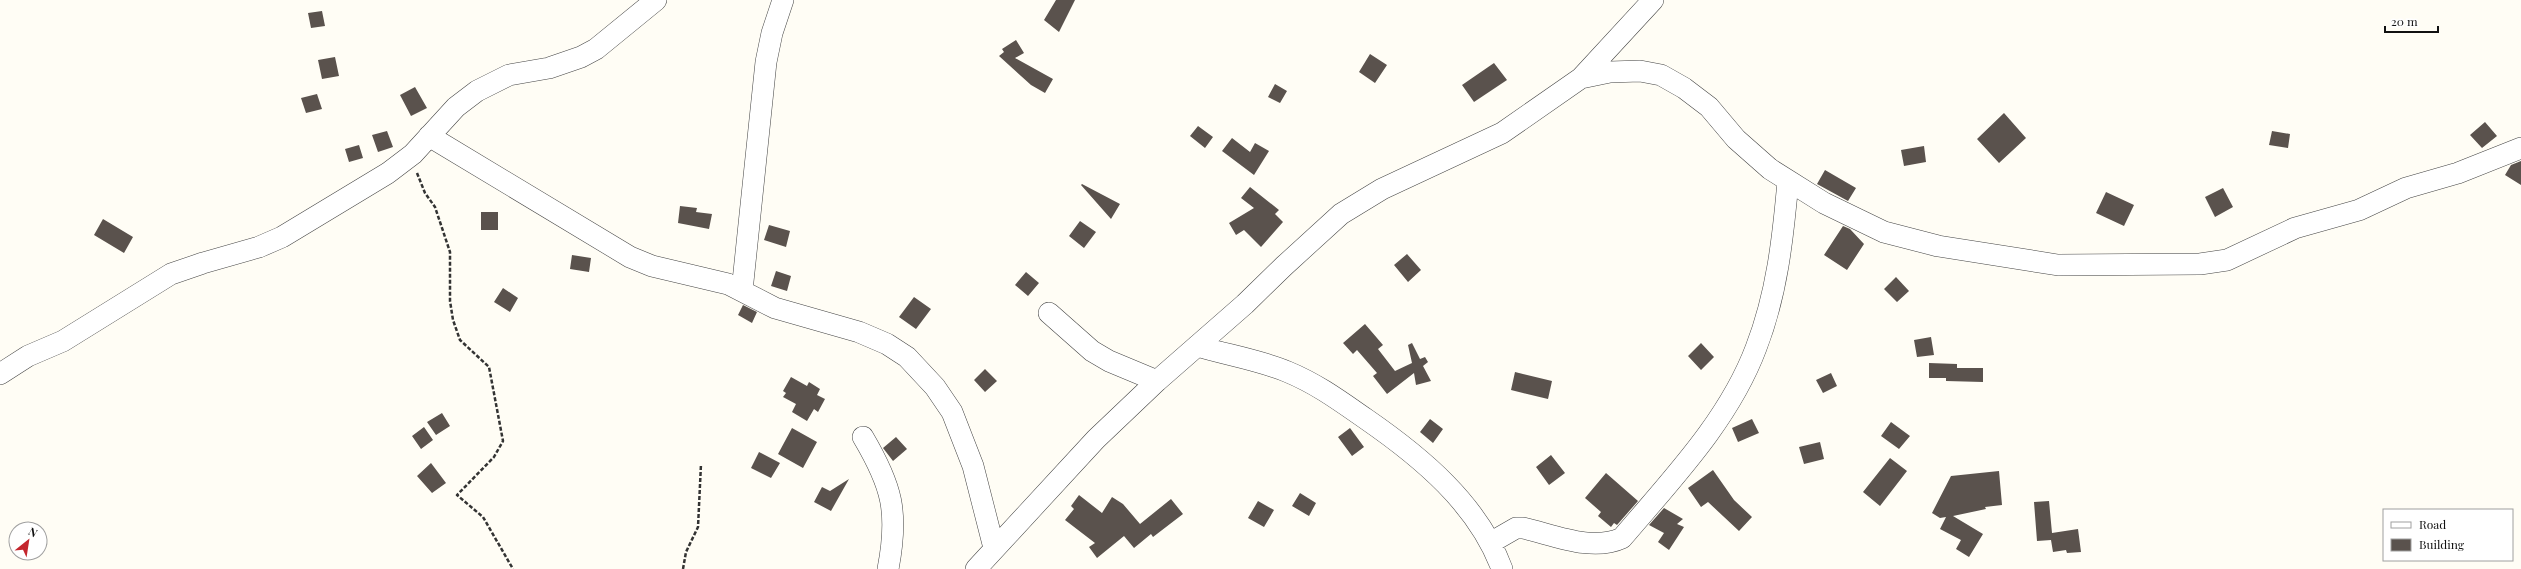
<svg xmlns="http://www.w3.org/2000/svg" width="2521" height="569" font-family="'Playfair Display',serif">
<rect width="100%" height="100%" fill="#fffdf5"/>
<path fill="#5a524d" d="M1056,0H1075L1059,32L1044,20Z
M322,11L325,26L311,28L308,13Z
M1016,40L1024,53L1015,58L1053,79L1045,93L1031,85L999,56L1004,52L1002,49Z
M1370,54L1387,65L1375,83L1359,72Z
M335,57L339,76L322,79L318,60Z
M1494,63L1507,80L1474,102L1462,85Z
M1275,84L1287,91L1280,103L1268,97Z
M415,87L427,108L411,116L400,95Z
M317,94L322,109L306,113L301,98Z
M2004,113L2026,138L1999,163L1977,139Z
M2485,122L2497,136L2482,148L2470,135Z
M1198,126L1213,137L1205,148L1190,136Z
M387,131L393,147L378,152L372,135Z
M2272,131L2290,134L2288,148L2269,145Z
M1232,138L1250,152L1255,143L1269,151L1254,175L1222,151Z
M359,145L363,158L349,162L345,149Z
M1924,146L1926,162L1904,166L1901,150Z
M2521,161V185L2505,175L2511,165Z
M1825,170L1856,188L1848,201L1817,184Z
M1082,184L1120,204L1111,219L1081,185Z
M1250,187L1279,210L1275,214L1283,222L1261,247L1244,230L1236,235L1229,223L1254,208L1241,198Z
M2223,188L2233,207L2215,217L2205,197Z
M2106,192L2134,205L2124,226L2096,213Z
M680,206L697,208L696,212L712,214L709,229L678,223Z
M481,212H498V230H481Z
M103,219L133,237L124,253L94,235Z
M1080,221L1096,232L1084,248L1069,236Z
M769,225L790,231L786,247L764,240Z
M1843,226L1850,229L1864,244L1847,270L1824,255Z
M1407,254L1421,270L1408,282L1394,265Z
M572,255L591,258L589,272L570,269Z
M776,271L791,276L787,291L771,286Z
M1026,272L1039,283L1028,296L1015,285Z
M1896,277L1909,291L1897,302L1884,289Z
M503,288L518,298L510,312L494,302Z
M914,297L931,309L916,329L899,317Z
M743,305L757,312L752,323L738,315Z
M1365,324L1383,345L1378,349L1395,371L1412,363L1408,345L1412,343L1420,359L1425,357L1428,362L1423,366L1431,381L1416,385L1414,373L1387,394L1373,376L1377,373L1357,350L1353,354L1343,343Z
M1931,337L1934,355L1917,357L1914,340Z
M1701,343L1714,357L1701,370L1688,356Z
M1929,363L1957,364V368H1983V382L1946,381V378H1929Z
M985,369L997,381L985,392L974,380Z
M1515,372L1552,381L1548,399L1511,390Z
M1831,373L1837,386L1823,393L1816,380Z
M791,377L807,386L809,382L820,389L817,395L825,399L818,412L814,409L807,421L792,412L796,404L783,397L786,393L783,391Z
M442,413L450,426L436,435L427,422Z
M1430,419L1443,429L1433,443L1420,432Z
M1752,419L1759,433L1738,442L1732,428Z
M1891,422L1910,436L1899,449L1881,436Z
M424,427L433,440L421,449L412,436Z
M792,428L817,442L803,468L778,454Z
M1350,428L1364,447L1352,456L1338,437Z
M896,437L907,449L893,461L883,448Z
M1820,442L1824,459L1804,464L1799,447Z
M759,452L780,463L771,478L751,468Z
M1551,455L1565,473L1549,485L1536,467Z
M1890,458L1907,471L1880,506L1863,492Z
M431,463L446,483L432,493L417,476Z
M1713,470L1734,500L1752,517L1739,531L1708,502L1701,507L1688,488Z
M1999,471L2002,505L1985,507L1986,509L1953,516L1983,534L1969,557L1956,549L1961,540L1940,529L1946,517L1940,518L1932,513L1951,476Z
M1606,473L1638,501L1617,525L1614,523L1611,527L1598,516L1601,512L1585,498Z
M849,479L831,511L814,502L822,487L830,491Z
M1300,493L1316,503L1309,516L1292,506Z
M1079,495L1102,513L1112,497L1123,504L1140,524L1171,499L1183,514L1153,537L1151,534L1134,548L1124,536L1097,558L1089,547L1095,543L1065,520L1074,509L1071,506Z
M1258,501L1274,510L1264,527L1248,518Z
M2049,501L2052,533L2078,529L2081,552L2067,553L2066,550L2053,552L2051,540L2037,541L2034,502Z
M1664,508L1683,519L1677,524L1684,527L1669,550L1658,542L1664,533L1649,525Z"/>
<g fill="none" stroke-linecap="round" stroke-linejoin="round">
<g stroke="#444" stroke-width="22">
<path id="minor" d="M1581,78L1610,72L1640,71L1661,75L1684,88L1709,107L1736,139L1770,169L1824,203L1884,232L1938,246L2058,265L2200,264L2227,260L2295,228L2359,210L2406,188L2458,173L2521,148
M429,136L630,257L652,266L728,284L775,308L859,332L887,344L907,357L935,387L952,412L973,466L994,548
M742,291L766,62L772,33L783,0
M1049,313L1092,351L1109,361L1157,381
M1197,346C1227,355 1260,360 1288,372C1317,384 1340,401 1366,419C1421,457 1478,504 1502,569
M0,374L28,356L63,341L171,274L203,263L259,247L282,237L388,173L413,154L456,107L477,91L509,75L549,68L581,57L596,49L656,0
M863,437C892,486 899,512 888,569
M1490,543L1516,528H1523C1554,535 1592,552 1622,538C1672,479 1729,420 1756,348C1777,294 1783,238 1788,181
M976,569L1096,439L1157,381L1245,304L1284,266L1341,214L1382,189L1502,133L1581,78L1653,0"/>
</g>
<path stroke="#333" stroke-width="2.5" stroke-dasharray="4 2" stroke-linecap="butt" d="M417,173L425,193L435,207L450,252V301L453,320L460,340L489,367L503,441L494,457L457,495L483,517L513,569
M683,569L686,552L698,527L701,464"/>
<use href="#minor" stroke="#fff" stroke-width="21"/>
</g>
<rect x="2383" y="509" width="130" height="52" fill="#ffffff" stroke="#a0a0a0"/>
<rect x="2391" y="522" width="20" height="6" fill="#ffffff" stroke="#a0a0a0"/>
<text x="2419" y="529" font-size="12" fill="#111111">Road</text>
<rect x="2391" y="539" width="20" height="12" fill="#5a524d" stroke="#a0a0a0"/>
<text x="2419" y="549" font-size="12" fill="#111111">Building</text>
<g transform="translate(28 541) rotate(30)"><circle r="19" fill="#ffffff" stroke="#a0a0a0"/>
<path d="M0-3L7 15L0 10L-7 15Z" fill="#c4262e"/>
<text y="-6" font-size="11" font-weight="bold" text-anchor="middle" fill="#111111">N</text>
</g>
<path d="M2385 26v6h53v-6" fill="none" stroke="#111111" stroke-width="2"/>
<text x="2391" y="26" font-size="12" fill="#111111" stroke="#ffffff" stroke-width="3" paint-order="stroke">20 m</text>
</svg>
